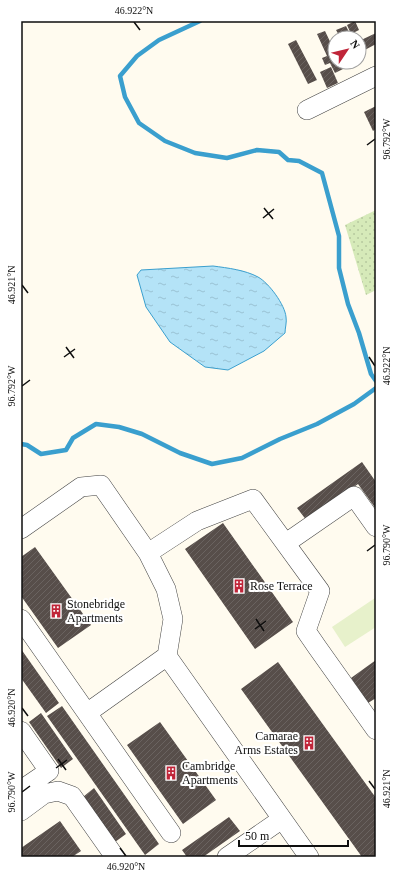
<svg xmlns="http://www.w3.org/2000/svg" width="397" height="878" font-family="Georgia,serif">
<defs>
<pattern id="park-dots" width="8" height="8" patternUnits="userSpaceOnUse"><rect width="8" height="8" fill="#d6eab9"/><path d="M2 2h.1M6 6h.1" fill="none" stroke="#b6c89e" stroke-width="1.8" stroke-linecap="round"/></pattern>
<pattern id="water-ripples" width="26" height="14" patternUnits="userSpaceOnUse"><rect width="26" height="14" fill="#b4e3f7"/><path d="M2 4q2-2 4 0t4 0M15 11q2-2 4 0t4 0" fill="none" stroke="#9ac2d3"/></pattern>
<pattern id="building-hatch" width="6" height="6" patternUnits="userSpaceOnUse"><rect width="6" height="6" fill="#574e4a"/><path d="M-1 1l2-2M0 6l6-6M5 7l2-2" fill="none" stroke="#6a6360"/></pattern>
</defs>
<rect width="100%" height="100%" fill="#fffbef"/>
<path fill="url(#park-dots)" d="M376,210V290L366,295L345,225Z"/>
<path fill="#e7f1cb" d="M375,598L376,600V627L345,647L332,627Z"/>
<path fill="url(#water-ripples)" stroke="#3a9fce" d="M213,266C228,268 245,270 258,277C269,283 285,305 286,317C287,322 285,328 285,333L264,351L228,370L205,367L170,342L146,307L137,275L141,270Z"/>
<g fill="none" stroke-linecap="round" stroke-linejoin="round">
<path stroke="#3a9fce" stroke-width="4.5" d="M200,21L159,40L137,56L120,76L125,97L139,123L165,141L195,153L227,158L257,150L279,152L288,160L299,161L322,173L339,236V268L348,304L359,333L371,374L376,381
M21,444L27,445L41,454L66,450L73,438L96,424L119,427L142,434L180,453L212,464L242,458L280,439L317,424L354,404L376,388"/>
</g>
<path fill="url(#building-hatch)" d="M355,21L359,30L351,34L347,25Z
M346,26L349,32L340,37L336,30Z
M325,31L335,52V62H339L343,69L335,73L330,63L325,65L322,58L327,56L317,34Z
M376,33V44L361,52L359,49V41Z
M296,40L317,80L308,84L288,44Z
M331,67L338,83L327,88L320,72Z
M376,106V129L373,131L364,112Z
M362,462L376,482V509L358,484L307,521L297,508Z
M223,523L293,622L255,649L185,549Z
M35,547L91,625L58,648L21,596V557Z
M21,649L59,703L46,713L21,678Z
M376,660V698L368,703L351,678Z
M278,662L376,798V857H362L241,689Z
M62,706L159,844L145,855L47,716Z
M41,713L73,759L61,768L29,722Z
M160,722L216,800L183,824L127,745Z
M94,788L126,834L115,842L83,797Z
M229,817L240,831L203,857H187L182,850Z
M60,821L81,851L72,857H21V848Z"/>
<g fill="none" stroke-linecap="round" stroke-linejoin="round">
<g stroke="#414141" stroke-width="20">
<path id="minor" d="M307,110L376,76
M21,529L81,487L101,485L148,553L166,589L173,619L167,656L87,713
M286,543L354,496L376,527
M148,553L197,521L253,499L320,591L306,631L317,647L376,730
M21,619L171,833
M167,656L309,857
M21,731L49,771L21,790
M21,811L44,794L58,791L72,796L115,857
M227,857L282,819"/>
</g>
<use href="#minor" stroke="#fff" stroke-width="19"/>
</g>
<path fill="none" stroke="#0e0e0e" stroke-width="1.5" d="M134,22L140,30M367,145L375,139M264,208L273,219M263,218L274,209M22,285L28,293M66,347L74,358M64,357L75,349M369,357L375,366M22,386L30,380M367,551L375,545M256,619L264,631M255,629L266,621M22,708L28,716M58,759L66,770M56,768L67,760M369,781L375,789M22,792L30,786M120,848L126,856"/>
<defs>
<g id="building-bare" transform="scale(1.08)"><path d="M-4-6H4V6H1V3H-1V6H-4ZM-2.5-4.3h1.7v1.8h-1.7ZM.8-4.3h1.7v1.8H.8ZM-2.5-1h1.7V.8h-1.7ZM.8-1h1.7V.8H.8Z" fill="#c02539" stroke="#fff" stroke-width="2.5" paint-order="stroke"/></g>
</defs>
<g fill-rule="evenodd">
<use href="#building-bare" x="239" y="586"/>
<use href="#building-bare" x="56" y="611"/>
<use href="#building-bare" x="309" y="743"/>
<use href="#building-bare" x="171" y="773"/>
</g>
<g text-anchor="middle" stroke-width="4" stroke-linejoin="round" paint-order="stroke">
<g font-size="12" fill="#0e0e0e" stroke="#fff" text-anchor="start">
<text x="250" y="590">Rose Terrace</text>
<text x="67" y="608">Stonebridge<tspan x="67" dy="14">Apartments</tspan></text>
<text x="298" y="740" text-anchor="end">Camarae<tspan x="298" dy="14">Arms Estates</tspan></text>
<text x="182" y="770">Cambridge<tspan x="182" dy="14">Apartments</tspan></text>
</g>
</g>
<rect width="397" height="878" fill="none" stroke="#ffffff" stroke-width="44"/>
<g transform="translate(347 50) rotate(55)"><circle r="19" fill="#ffffff" stroke="#9f9f9f"/>
<path d="M0-3L7 15L0 10L-7 15Z" fill="#c02539"/>
<text y="-6" font-size="11" font-weight="bold" text-anchor="middle" fill="#0e0e0e">N</text>
</g>
<path d="M239 840v6h109v-6" fill="none" stroke="#0e0e0e" stroke-width="2"/>
<text x="245" y="840" font-size="12" fill="#0e0e0e" stroke="#ffffff" stroke-width="3" paint-order="stroke">50 m</text>
<rect x="22" y="22" width="353" height="834" fill="none" stroke="#0e0e0e" stroke-width="1.5"/>
<g font-size="10" text-anchor="middle" fill="#0e0e0e">
<text x="134" y="14">46.922°N</text>
<text transform="translate(386 139) rotate(-90)" y="4">96.792°W</text>
<text transform="translate(11 285) rotate(-90)" y="4">46.921°N</text>
<text transform="translate(386 366) rotate(-90)" y="4">46.922°N</text>
<text transform="translate(11 386) rotate(-90)" y="4">96.792°W</text>
<text transform="translate(386 545) rotate(-90)" y="4">96.790°W</text>
<text transform="translate(11 708) rotate(-90)" y="4">46.920°N</text>
<text transform="translate(386 789) rotate(-90)" y="4">46.921°N</text>
<text transform="translate(11 792) rotate(-90)" y="4">96.790°W</text>
<text x="126" y="870">46.920°N</text>
</g>
</svg>
